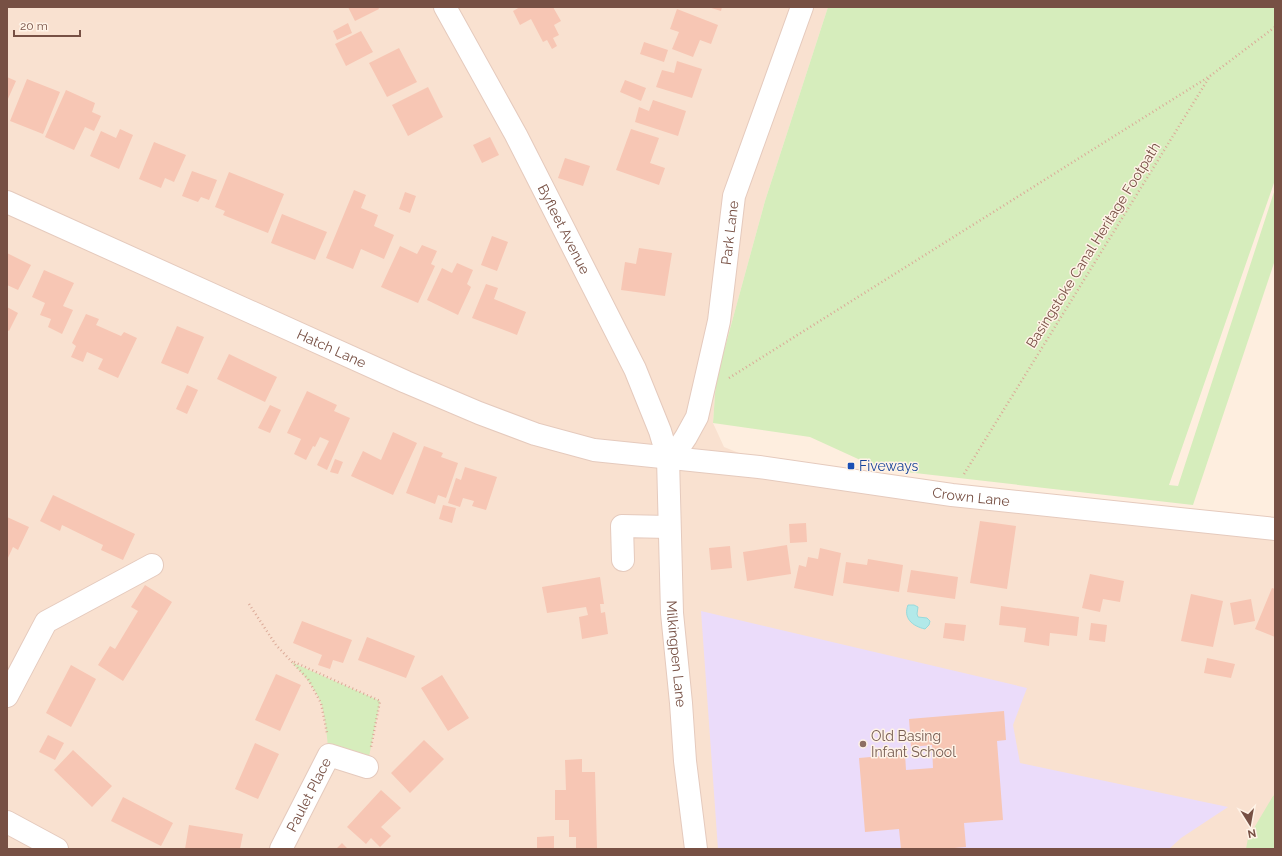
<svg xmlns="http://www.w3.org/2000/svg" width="1282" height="856" font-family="Raleway,sans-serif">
<rect width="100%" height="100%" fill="#feeedf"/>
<path fill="#f9e1d0" d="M7,7H828L765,201L716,380L713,423L724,447L749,457L1275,538V849H7Z"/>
<path fill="#ebdcfa" d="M701,611L1027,688L1013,725L1020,763L1228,807L1181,838L1169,849H718Z"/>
<path fill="#d6edbc" d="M828,7H1275V180L1169,485L1178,486L1275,189V260L1193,505L880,469L810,437L713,423L716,380L765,201Z
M291,662L380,701L367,767L329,756C327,739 326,718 321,703C315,687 303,674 291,662Z
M1275,795V849H1246L1248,838L1273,796Z"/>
<path fill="#b2e9e9" stroke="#97dadc" d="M908,605H914L918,607L917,614L918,617L927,618L930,621L929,625L925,629C912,626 903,618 908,605Z"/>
<path fill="#f7c6b4" d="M348,7H378L379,9L355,21Z
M520,7H553L561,21L554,25L559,35L553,38L557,46L552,49L547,40L543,42L531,19L520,25L513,11Z
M708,7H722L721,11Z
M677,9L718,25L711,44L700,40L693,57L672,49L679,32L670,29Z
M348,23L352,33L337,40L333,31Z
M361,31L373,52L346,66L335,44Z
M644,42L668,50L664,62L640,54Z
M399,48L417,82L387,97L369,63Z
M677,61L702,69L692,98L656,87L662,70L674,73Z
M7,77L16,81L7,101Z
M27,79L60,92L43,134L10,121Z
M625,80L646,88L641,101L620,92Z
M428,87L443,117L408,136L392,105Z
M66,90L95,103L92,112L101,116L94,131L85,127L74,150L45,137Z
M653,100L686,111L678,136L635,122L639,107L649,111Z
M120,129L133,135L119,169L90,156L101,131L116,138Z
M631,129L659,138L650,163L665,168L659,185L616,170Z
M490,137L499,155L482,163L473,145Z
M154,142L186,155L174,182L165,178L161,188L139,179Z
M565,158L590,166L583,186L558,178Z
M192,171L217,180L209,200L201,197L198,202L182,196Z
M229,172L284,194L268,233L223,215L225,211L215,207Z
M354,190L366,195L361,208L378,215L374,226L394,235L384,259L361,249L353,269L326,258Z
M405,192L416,196L410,213L399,209Z
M282,214L327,232L315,260L271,243Z
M492,236L508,242L497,271L481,265Z
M422,245L437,251L431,264L435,266L418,303L381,287L400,246L417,254Z
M639,248L672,253L665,296L621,290L625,262L636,264Z
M7,253L31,265L18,290L7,285Z
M457,263L473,270L467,284L471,287L458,315L427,300L442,268L452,273Z
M44,270L74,283L63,306L73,310L62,334L48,327L51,319L40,315L45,303L32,297Z
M486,284L498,288L494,299L526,312L517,335L472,318Z
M7,307L18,313L9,331L7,330Z
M86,314L99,319L96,325L121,336L124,332L137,338L118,378L98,369L103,359L87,352L83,362L71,357L76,346L72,343Z
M177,326L204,337L188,374L161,363Z
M229,354L277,377L265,402L217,379Z
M187,385L198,390L187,414L176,409Z
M307,391L337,405L334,411L350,418L327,470L317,465L329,441L320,437L315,447L313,446L306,460L294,454L301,439L287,433Z
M270,405L281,410L270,433L258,428Z
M393,432L417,443L393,495L351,476L363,451L381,460Z
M424,446L443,453L441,457L458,463L446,498L438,495L435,504L406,493Z
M335,459L343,462L338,474L330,472Z
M465,467L497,477L486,510L472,506L474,501L463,498L460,507L448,503L456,478L461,480Z
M53,495L135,534L123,560L101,550L103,545L62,525L60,531L40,521Z
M443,505L456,508L452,523L439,519Z
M7,517L29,527L18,550L13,547L7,560Z
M980,521L1016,526L1007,589L970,583Z
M806,523L807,542L790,543L789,524Z
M787,545L791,574L747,581L743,552Z
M730,546L732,568L711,570L709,548Z
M820,548L841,553L833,596L794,588L799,565L806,567L808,557L818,559Z
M868,559L903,565L899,592L843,583L846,562L867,565Z
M911,570L958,577L955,599L907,592Z
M1090,574L1124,581L1120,602L1103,599L1100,612L1082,608Z
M600,577L604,604H600L601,613L605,612L608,634L582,639L579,617L588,615L586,607L547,613L542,587Z
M145,585L172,602L123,681L98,665L110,646L115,649L138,611L131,607Z
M1272,588L1275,589V637L1255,629Z
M1191,594L1223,601L1213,647L1181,641Z
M1251,599L1255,621L1234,625L1230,603Z
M1001,606L1079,617L1077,636L1050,633L1049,646L1024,642L1026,628L999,625Z
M302,621L352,640L343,663L333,660L330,669L318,665L322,655L293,643Z
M945,623L966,625L964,641L943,638Z
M1091,623L1107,625L1105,642L1089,640Z
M367,637L415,656L406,678L358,660Z
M1207,658L1235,664L1231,678L1204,673Z
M71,665L96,679L71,727L46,713Z
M276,674L301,685L280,731L255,720Z
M442,675L469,718L448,731L421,688Z
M1004,711L1006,740L997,741L1003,820L964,823L966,847L943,849H901L899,829L865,832L859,758L905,754L906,770L933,768L932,745L911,747L909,719Z
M48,735L64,743L55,760L39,752Z
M424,740L444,759L410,793L391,773Z
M255,743L279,754L258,799L235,789Z
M73,750L112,786L92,807L54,770Z
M582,759V772H595L597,849H576V837H569V820H555V790H566L565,760Z
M381,790L401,808L381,827L391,836L380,847L371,838L366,844L347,827Z
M123,797L173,823L161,846L111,821Z
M189,825L243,834L240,849H185Z
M554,836V848L537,849V837Z
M342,843L348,849H336Z"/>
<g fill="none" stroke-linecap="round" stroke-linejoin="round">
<g stroke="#e5cabd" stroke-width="24">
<g id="minor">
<path id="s1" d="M445,7L516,135L635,369L660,431L668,458L672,613L681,703L685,761L696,849"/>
<path id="s2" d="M7,202L406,382L479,413L535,434L594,450L759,467L952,495L1275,529"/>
<path id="s3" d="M668,458L678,449L686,437L697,417L719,321L734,196L802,7"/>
<path d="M623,560L622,526L669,527"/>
<path d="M7,696L46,622L152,565"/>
<path d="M7,822L57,849"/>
<path id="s4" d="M281,849L329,755L367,767"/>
</g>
</g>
<path stroke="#dba997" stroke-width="2.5" stroke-dasharray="1 3" stroke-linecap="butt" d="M729,378L1210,76
M964,474L1210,76L1275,27
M249,604L276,645L308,679L321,703L327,733
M294,662L380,701L371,747"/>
<use href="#minor" stroke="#fff" stroke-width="22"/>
</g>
<rect fill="#1a4fb4" stroke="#fff3e7" stroke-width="1.5" x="847" y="462" width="8" height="8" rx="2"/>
<circle fill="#8d6e63" stroke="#fff3e7" stroke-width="1.5" cx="863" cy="744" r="4"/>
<g text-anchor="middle" stroke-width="3" stroke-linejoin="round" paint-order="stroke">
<g font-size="14" fill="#775044" stroke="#fff3e7">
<text dy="5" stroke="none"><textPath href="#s1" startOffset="252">Byfleet Avenue</textPath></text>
<text dy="5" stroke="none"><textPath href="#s3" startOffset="238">Park Lane</textPath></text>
<text transform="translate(1093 245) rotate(-58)" y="5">Basingstoke Canal Heritage Footpath</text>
<text dy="5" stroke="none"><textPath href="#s2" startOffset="356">Hatch Lane</textPath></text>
<text dy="5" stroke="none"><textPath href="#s2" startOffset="1018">Crown Lane</textPath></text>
<text dy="5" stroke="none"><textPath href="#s1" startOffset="700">Milkingpen Lane</textPath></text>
<text dy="5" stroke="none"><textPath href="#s4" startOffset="61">Paulet Place</textPath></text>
</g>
<g font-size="14" fill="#164399" stroke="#fff3e7" text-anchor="start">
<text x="859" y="471">Fiveways</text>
</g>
<g font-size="14" fill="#785e54" stroke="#fff3e7" text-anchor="start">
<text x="871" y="741">Old Basing<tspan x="871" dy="16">Infant School</tspan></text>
</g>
</g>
<rect width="1282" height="856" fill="none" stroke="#775044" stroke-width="16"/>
<g transform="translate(1250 824) rotate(169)" stroke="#fff3e7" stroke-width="3" paint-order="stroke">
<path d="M0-3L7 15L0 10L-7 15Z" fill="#775044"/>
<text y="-6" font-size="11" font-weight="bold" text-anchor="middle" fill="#775044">N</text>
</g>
<path d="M14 30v6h66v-6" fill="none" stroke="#775044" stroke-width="2"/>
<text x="20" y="30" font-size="12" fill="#775044" stroke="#fff3e7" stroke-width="3" paint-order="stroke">20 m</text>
</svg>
